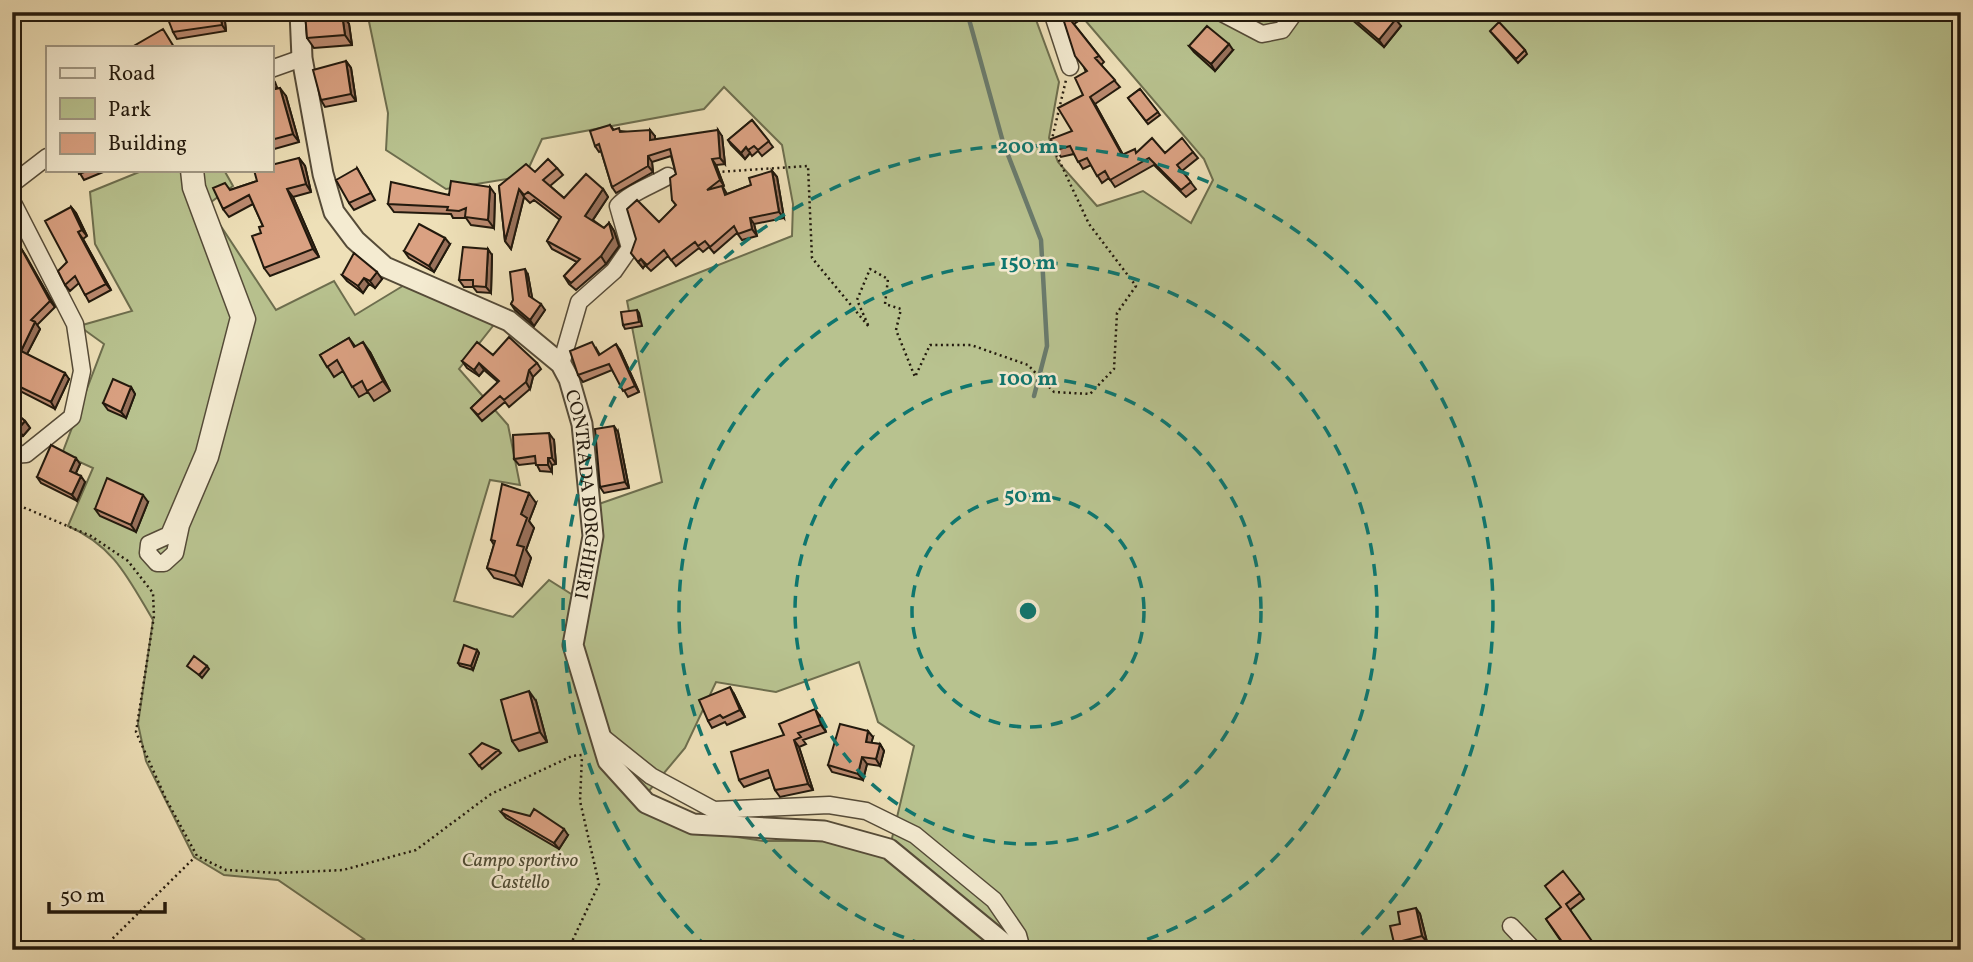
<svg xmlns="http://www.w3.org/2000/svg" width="1973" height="962" font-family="Vollkorn,serif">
<rect width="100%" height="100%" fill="#eee0b8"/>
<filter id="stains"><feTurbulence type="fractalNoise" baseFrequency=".00286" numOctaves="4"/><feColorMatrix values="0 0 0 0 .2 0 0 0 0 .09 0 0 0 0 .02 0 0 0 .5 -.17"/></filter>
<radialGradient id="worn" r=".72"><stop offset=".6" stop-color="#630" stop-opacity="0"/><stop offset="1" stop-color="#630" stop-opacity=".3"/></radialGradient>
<path fill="#b8c28f" stroke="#6d6e4e" stroke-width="2" fill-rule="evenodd" d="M367,12H1042L1035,17L1059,82L1049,138L1058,162L1097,206L1143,191L1191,223L1213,180L1204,159L1078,12H1961V950H340L364,939L278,880L224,875L194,857L146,761L138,724L153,620C128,578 114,546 68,526L93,468L62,454L104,344L79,326L132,311L95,244L90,192L144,170H224L233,186L207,205L276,310L334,281L355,315L406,284L500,317L459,369L508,425L520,485L490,480L454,601L513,617L549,580L584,602L593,506L662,482L627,301L792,236L793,204L782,145L724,87L704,109L542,139L525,176L446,189L386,150L388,113ZM859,662L878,722L914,746L888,855L830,841H763L705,832L643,798L685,748L716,682L776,692Z"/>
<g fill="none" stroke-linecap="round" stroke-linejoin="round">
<path stroke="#697b6d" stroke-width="4.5" d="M967,12L1003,142L1041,240L1047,346L1034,396"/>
<g stroke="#554b38" stroke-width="19">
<path id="minor" d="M1052,12L1070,67
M1220,12L1262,34L1282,30L1295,12
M271,69L302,58
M189,170L191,188L239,317L204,453L169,535L149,544L148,553L157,563H164L175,553L181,525L210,457L247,319L197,187L195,170
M12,184L47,157
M12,201L75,324L82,371L72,417L26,454L12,455
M561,364L579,302L614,271L630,248L618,206C629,193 653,185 668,176
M601,736L651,776L714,810L829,805L866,811L915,835L994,900L1018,935L1022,950
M1511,926L1534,950"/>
</g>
<g stroke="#554b38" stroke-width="23">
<g id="tertiary">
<path id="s1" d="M300,12L302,58L323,174L334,212L355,240L385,267L509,321L561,364L569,379L582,424L593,536L573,645L608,761L646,803L693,824L824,831L889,849L1012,950"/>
</g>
</g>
<path stroke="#22190d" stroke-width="2.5" stroke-dasharray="2 3.5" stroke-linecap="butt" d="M717,172L808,166L812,258L869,327L857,300L870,269L888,279L885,304L901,309L896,330L915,377L930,345H971L1028,365L1054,392L1090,394L1114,369L1117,313L1136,286L1089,224L1051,143L1066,80
M12,497L18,505L91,536L128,561L153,593L154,616L136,732L166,799L197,856L226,870L278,873L343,870L416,850L491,794L572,756L582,755
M101,950L195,857
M568,950L599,884L580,801L582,756"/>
<use href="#minor" stroke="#f4ebd1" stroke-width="16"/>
<use href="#tertiary" stroke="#f4ebd1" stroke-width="19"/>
</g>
<path fill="#bb8a70" stroke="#22190d" stroke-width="2" d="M224,12L226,31L177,39L173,32Z
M305,12H334V15L342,14L349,24L352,45L314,48L307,38Z
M1061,12H1070L1077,22L1074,24L1104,62L1101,65L1120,87L1095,104L1123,155L1137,152H1193L1198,158L1182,171L1196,189L1186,197L1154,165L1115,187L1109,178L1102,183L1091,165L1083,169L1074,154L1061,157L1056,150L1072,131L1083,95L1086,72Z
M1343,12H1404L1397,21L1401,26L1384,47Z
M1490,31L1525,50L1527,54L1518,63Z
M1189,46L1233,50L1215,71L1194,52Z
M346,61L351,68L356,101L325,107L321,100Z
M271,77L277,88L286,96L299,142L271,150Z
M1140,89L1160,115L1148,124L1128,98Z
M752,120L773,147L762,156L758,151L752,156L750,153L745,159L731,145L728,140Z
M610,125L614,130L655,136V139L722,136L725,164L716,165L724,186L723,187L727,194L751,185L772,171L777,177L784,218L754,224L757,236L742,240L737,233L714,253L709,247L703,252L699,248L676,266L668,256L651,271L645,265L643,268L631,253L676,205L672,200L676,174L671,156L652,162L653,172L616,193L612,187L601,151L599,152L595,146Z
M299,158L305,166L311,192L293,197L319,257L270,276L264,268L261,233L263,226L253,204L229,217L223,209L230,190L257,181Z
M357,168L375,200L354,210L349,203Z
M557,168L563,175L550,186L564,198L603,189L608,197L593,220L604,228L609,223L614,231L619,246L606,264L576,290L569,284L564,276L577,262L552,249L547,241L560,220L534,200L530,203L524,197L511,249L505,241L499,186L535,172Z
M78,170H108L84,180Z
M495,194L494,228L471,225L466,218H453L451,214L394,212L388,204L449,195Z
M71,207L76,213L87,236L83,239L111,290L89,302L79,283L70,291L65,285Z
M450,244L434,272L409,258L404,251Z
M22,250L55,307L37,325L40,329L27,354L69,379L55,409L12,387V300L19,283L12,291V260Z
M492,255L491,293L477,292L473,287H464L459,280Z
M342,275L382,279L375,288L369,284L363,293L347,281Z
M528,275L532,298L545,310L534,326L515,310L511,304Z
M637,310L639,313L642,326L625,329L623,325Z
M349,338L355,346L370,352L390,391L374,401L368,392L359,397L343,371L334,377L320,355Z
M596,348L600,355L620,350L639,392L628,397L612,370L583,382L578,375Z
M493,355L537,363L541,369L533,377L530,389L509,407L505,402L482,421L471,408L498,382L484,370L479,376L467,368L462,361Z
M131,387L135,394L126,418L108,410L103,403Z
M12,410L25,421L30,428L23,436L12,437Z
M618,432L629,488L604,493L600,487Z
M554,440L556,464L552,465V472L540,471L536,463L519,465L514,459Z
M80,464L76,473L85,482L77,501L41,483L37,477Z
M148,502L136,532L100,516L95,509Z
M536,503L529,521L534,528L526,550L531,558L522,586L494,578L487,568L494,545L491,540Z
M477,650L479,653L473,670L460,666L458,663Z
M734,694L745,717L727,725L725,722L712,728L708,721Z
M536,701L547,742L519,751L512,741Z
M820,716L826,732L803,740L806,744L799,747L813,790L780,797L775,790L771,777L744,787L739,780L784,735Z
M873,737L871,743L880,744L884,751L880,766L867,764L863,780L832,772L828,765Z
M498,750L501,753L482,769L470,754Z
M501,812L568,835L559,849L506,818Z
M1580,893L1584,899L1570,910L1597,950H1567L1546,919Z
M1420,914L1427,942L1398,949L1394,943L1400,924Z"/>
<path fill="#99715b" stroke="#22190d" stroke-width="2" d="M220,12H224L226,31L222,25Z
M1393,12H1404L1397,21L1401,26L1384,47L1379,40Z
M342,14L349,24L352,45L345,35Z
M1229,44L1233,50L1215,71L1211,64Z
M346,61L351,68L356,101L351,94Z
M271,77L275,82L281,98L275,89Z
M280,88L286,96L299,142L293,134Z
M1090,97L1095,104L1127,162L1122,155Z
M650,130L655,136V146L650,140Z
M718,130L722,136L725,164L720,158Z
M746,147L750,153L745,159L741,153Z
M648,156L652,162L653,172L648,166Z
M299,158L305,166L311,192L306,184Z
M712,159L716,165L724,186L720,180Z
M772,171L777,177L784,218L779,212Z
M490,187L495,194L494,228L488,220Z
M287,189L293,197L319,257L313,249Z
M519,189L524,197L511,249L505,241Z
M603,189L608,197L590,224L585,216Z
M71,207L76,213L87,236L82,230Z
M750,218L754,224L757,236L752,229Z
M609,223L614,231L619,246L606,264L601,256Z
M78,232L83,239L111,290L106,284Z
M445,238L450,244L434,272L429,266Z
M488,249L492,255L491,293L486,287Z
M22,250L26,256L55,307L50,301Z
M641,259L645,265L643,268L638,262Z
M525,269L528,275L533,302L529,296Z
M377,272L382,279L375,288L370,281Z
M15,276L19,282L12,291V279Z
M364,278L369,284L363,293L358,286Z
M541,304L545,310L534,326L530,320Z
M35,322L40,329L25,358L21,351Z
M363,342L370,352L390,391L383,381Z
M616,344L620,350L639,392L635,386Z
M479,363L484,370L479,376L474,370Z
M529,370L533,377L530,389L526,382Z
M65,373L69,379L55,409L51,402Z
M131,387L135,394L126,418L121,412Z
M25,421L30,428L23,436L18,429Z
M614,426L618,432L629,488L625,482Z
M549,433L554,440L556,464L552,458Z
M76,458L80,464L74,477L70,471Z
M548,458L552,465V472L548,465Z
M81,476L85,482L77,501L72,495Z
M529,493L536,503L529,521L534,528L526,550L531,558L522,586L515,576L517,545L521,514Z
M143,495L148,502L136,532L131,525Z
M477,650L479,653L473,670L471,666Z
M207,666L209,669L202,678L199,675Z
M730,687L734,694L745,717L740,710Z
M529,691L536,701L547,742L540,732Z
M815,709L820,716L826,732L821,725Z
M868,731L873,737L870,748L866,742Z
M794,740L799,747L813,790L808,784Z
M880,744L884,751L880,766L876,759Z
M862,757L867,764L863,780L858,774Z
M564,829L568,835L559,849L554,843Z
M1416,908L1420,914L1427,942L1422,936Z"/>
<path fill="#daa182" stroke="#22190d" stroke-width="2" d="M173,12H220L222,25L173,32L166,14Z
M305,12H328V15L342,14L345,35L307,38Z
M1061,12H1070L1072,15L1069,18L1099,56L1095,58L1115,80L1090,97L1122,155L1135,149L1136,153L1152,138L1165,153L1182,138L1193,152L1177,165L1191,182L1181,190L1149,158L1110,180L1105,171L1097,176L1087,158L1078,162L1070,146L1056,150L1051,139L1072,131L1058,108L1083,95L1075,78L1087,71L1075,56Z
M1346,12H1393L1391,15L1396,19L1379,40Z
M1499,22L1525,50L1516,59L1490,31Z
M1207,26L1229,44L1211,64L1189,46Z
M163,29L174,47H132Z
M346,61L351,94L321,100L313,70Z
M271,80L275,89L280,88L293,134L271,140Z
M1140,89L1158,112L1146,121L1128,98Z
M752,120L769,141L758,150L754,146L748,150L746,147L741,153L728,140Z
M610,125L613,130L619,128L620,132L650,130V140L718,130L720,158L712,159L720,180L707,190L722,186L725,195L751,185L749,178L772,171L779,212L750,218L752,229L738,234L734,226L710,247L705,241L698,246L695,242L671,260L664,250L647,265L641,259L638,262L631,253L636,239L627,209L637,200L659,222L676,205L672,200L670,178L676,174L670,149L648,156V166L612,187L599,144L595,146L590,131Z
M299,158L306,184L287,189L313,249L264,268L252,236L261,233L259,227L263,226L249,195L223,209L213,188L225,183L230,190L257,181L254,170H271V165Z
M548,159L557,168L543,180L564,198L586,174L603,189L585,216L604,228L609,223L613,238L601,256L571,283L564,276L580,259L547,241L561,217L528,192L524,195L519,189L505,241L499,186L526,164L535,172Z
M357,168L371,193L349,203L336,180Z
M78,170H90L79,174Z
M451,181L490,187L488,220L465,217L466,208L459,211L447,210L448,207L388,204L391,182L449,195Z
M71,207L82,230L78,232L106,284L85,295L75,276L65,285L58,271L67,262L45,221Z
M419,224L445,238L429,266L404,251Z
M463,247L488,249L486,287L473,286V280H459Z
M22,250L50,301L31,320L35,322L21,351L65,373L51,402L12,383V300L20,279L15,276L12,279V260Z
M354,253L377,272L370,281L364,278L358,286L342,275Z
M525,269L529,296L541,304L530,320L511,304L513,300L510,272Z
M637,310L639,322L623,325L621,312Z
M509,337L537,363L529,370L526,382L504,400L500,396L478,415L471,408L499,381L479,363L474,370L462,361L477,342L493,355Z
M349,338L354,347L363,342L383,381L367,391L362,381L352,387L337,360L327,367L320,355Z
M592,342L599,355L616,344L635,386L623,391L609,364L578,375L570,351Z
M113,379L131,387L121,412L103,403Z
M12,410L25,421L18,429H12Z
M614,426L625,482L600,487L595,429Z
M549,433L552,458H548V465H536L535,456L514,459L513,435Z
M51,445L76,458L70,471L81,476L72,495L37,477Z
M107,478L143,495L131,525L95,509Z
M502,484L529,493L521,514L527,518L517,545L524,547L515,576L487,568L495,541L491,540Z
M464,645L477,650L471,666L458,663Z
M194,656L207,666L199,675L187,666Z
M730,687L740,710L723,718L720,715L708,721L699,700Z
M529,691L540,732L512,741L501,700Z
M815,709L821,725L798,733L801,737L794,740L808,784L775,790L768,770L739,780L731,752L784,735L779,724Z
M840,724L868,731L866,742L880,744L876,759L862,757L858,774L828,765Z
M482,743L498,750L479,766L470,754Z
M503,809L530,816L534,809L564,829L554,843L501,812Z
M1563,871L1580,893L1566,904L1596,947L1593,950H1568L1546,919L1561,907L1545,886Z
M1416,908L1422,936L1394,943L1390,926L1400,924L1398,912Z"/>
<g fill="none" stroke="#0f766e" stroke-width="3.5" stroke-dasharray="12 9">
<circle cx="1028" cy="611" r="116"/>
<circle cx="1028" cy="611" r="233"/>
<path d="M944 950A349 349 0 1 1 1112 950"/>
<path d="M708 948A465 465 0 1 1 1348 948"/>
</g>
<g text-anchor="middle" stroke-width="5" stroke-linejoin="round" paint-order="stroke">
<g font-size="19" fill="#22190d" stroke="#f4ebd1">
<text dy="7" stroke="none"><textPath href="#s1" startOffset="616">CONTRADA BORGHIERI</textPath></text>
</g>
<g font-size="19" font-style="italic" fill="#4f4c34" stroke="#f4ebd1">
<text x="520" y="866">Campo sportivo<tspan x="520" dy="22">Castello</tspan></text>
</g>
</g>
<circle cx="1028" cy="611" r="10" fill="#0f766e" stroke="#f4ebd1" stroke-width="3.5"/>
<g font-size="21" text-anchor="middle" font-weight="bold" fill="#0f766e" stroke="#f4ebd1" stroke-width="5" stroke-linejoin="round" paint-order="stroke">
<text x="1028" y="153">200 m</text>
<text x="1028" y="269">150 m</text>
<text x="1028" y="385">100 m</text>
<text x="1028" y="502">50 m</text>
</g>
<rect width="1973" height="962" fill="none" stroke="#eee0b8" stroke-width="42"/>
<rect x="14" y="14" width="1945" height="934" fill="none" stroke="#22190d" stroke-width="3.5"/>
<rect x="21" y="21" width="1931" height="920" fill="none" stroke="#22190d" stroke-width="2"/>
<rect x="46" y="46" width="228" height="126" fill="#f4ebd1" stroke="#a09783" stroke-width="2"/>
<rect x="60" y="68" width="35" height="10" fill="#f4ebd1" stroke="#a09783" stroke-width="2"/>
<text x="108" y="80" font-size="21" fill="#22190d">Road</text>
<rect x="60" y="98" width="35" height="21" fill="#b8c28f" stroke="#a09783" stroke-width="2"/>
<text x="108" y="116" font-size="21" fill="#22190d">Park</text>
<rect x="60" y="133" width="35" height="21" fill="#daa182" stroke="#a09783" stroke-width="2"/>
<text x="108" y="150" font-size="21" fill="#22190d">Building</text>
<path d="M49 902v10h116v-10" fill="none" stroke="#22190d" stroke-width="3.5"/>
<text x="60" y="902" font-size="21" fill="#22190d" stroke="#f4ebd1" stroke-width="5" paint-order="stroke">50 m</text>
<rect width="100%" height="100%" filter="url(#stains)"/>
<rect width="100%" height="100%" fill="url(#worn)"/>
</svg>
